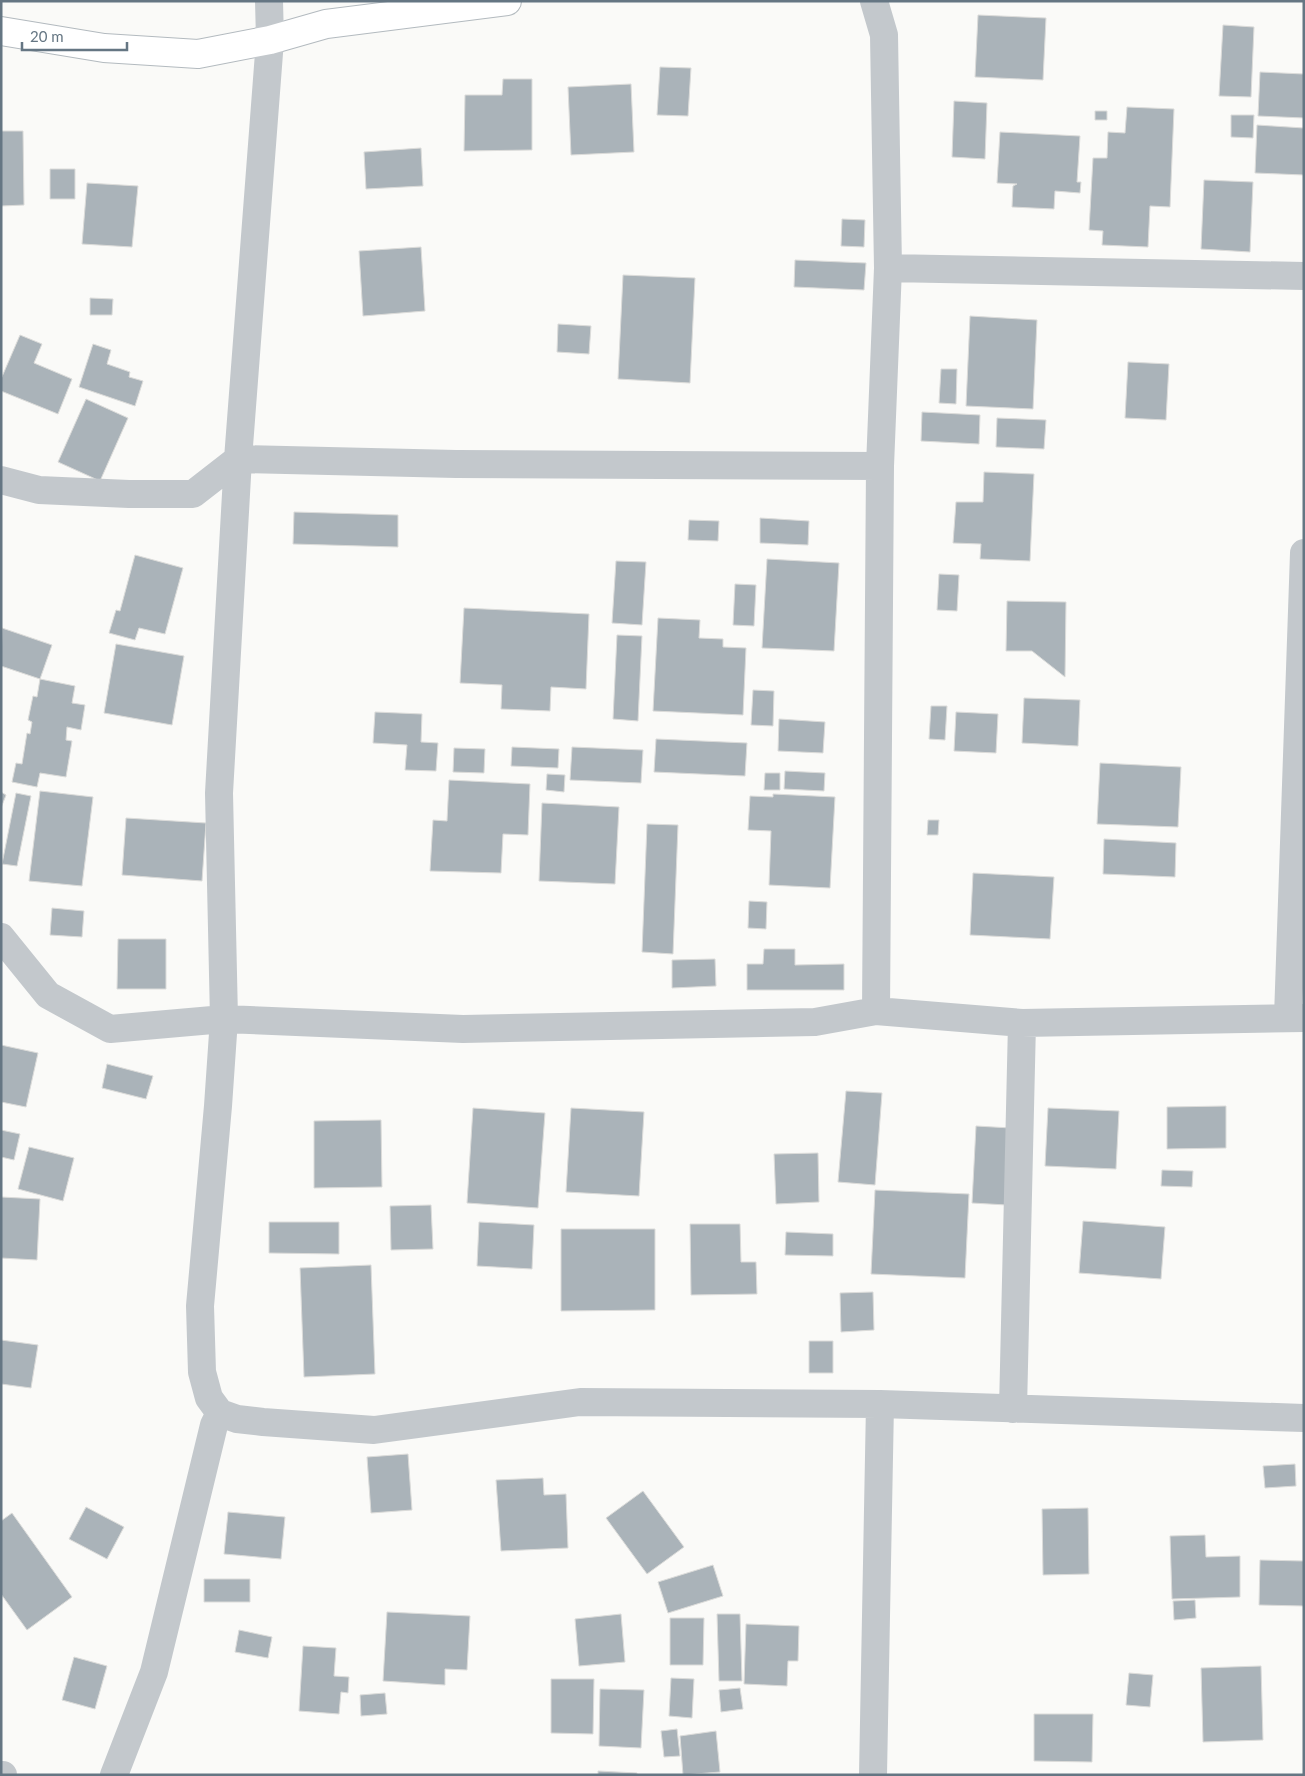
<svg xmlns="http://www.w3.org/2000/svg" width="1305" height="1776" font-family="Lato,sans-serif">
<rect width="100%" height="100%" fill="#fafaf8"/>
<path fill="#aab3b9" stroke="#dcdcda" d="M978,15L1046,18L1043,80L975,77Z
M1223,25L1254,27L1251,97L1219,96Z
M660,67L691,68L688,116L657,115Z
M1260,72L1304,74V118L1258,116Z
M503,79H532V150L464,151L465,95H502Z
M631,84L634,152L571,155L568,87Z
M954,101L987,103L985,159L952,157Z
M1127,107L1174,109L1170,207L1150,206L1148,247L1102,245L1103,231L1089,230L1093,158H1107L1108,132L1125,133Z
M1095,111H1107V120H1095Z
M1231,115H1254L1253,138L1231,137Z
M1257,125L1304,128V175L1255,173Z
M1,131H23L24,205L1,206Z
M1000,132L1080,136L1077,182H1081L1080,193L1055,191L1054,209L1012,207L1013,186L1017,184L997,183Z
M421,148L423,186L366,189L364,152Z
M50,169H75V199H50Z
M1204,180L1253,182L1250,252L1201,249Z
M87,183L138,186L132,247L82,244Z
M842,219L865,220L864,247L841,246Z
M421,247L425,311L363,316L359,251Z
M795,260L866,263L864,290L794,287Z
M623,275L695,278L690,383L618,379Z
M90,298L113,299L112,315H90Z
M970,316L1037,320L1033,409L966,406Z
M558,324L591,326L589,354L557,352Z
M20,335L42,344L34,363L72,379L58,414L1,391V379Z
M93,344L111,350L107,364L130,372L129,377L143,381L135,406L79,387Z
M1128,362L1169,364L1166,420L1125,418Z
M941,369H957L956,404L939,403Z
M86,399L128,418L100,481L58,462Z
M922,412L980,415L979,444L921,441Z
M997,418L1046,420L1044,449L996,447Z
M984,472L1034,474L1030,561L980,559L981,544L953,543L956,502H983Z
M294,512L398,515V547L293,544Z
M760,518L809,521L808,545L760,543Z
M689,520L719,521L718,541L688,540Z
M135,555L183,568L165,634L139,628L135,640L109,633L116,610L120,611Z
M767,559L839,563L834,651L762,648Z
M616,561L646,562L642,625L612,623Z
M939,574L959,575L957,611L937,610Z
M735,584L756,585L754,626L733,625Z
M1007,601L1066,602L1065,677L1032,651H1006Z
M464,608L589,614L586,689L551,687L550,711L501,709L502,685L460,683Z
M658,618L700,620L699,638L723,639V647L746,648L743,715L653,711Z
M2,628L52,645L40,679L1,666Z
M617,635L642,636L638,721L613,719Z
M116,644L184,656L172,725L104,713Z
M40,679L75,686L72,703L85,705L81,730L67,727L66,740L72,741L66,777L40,773L37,787L12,782L16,763L22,764L27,733L30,734L32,722L28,720L33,696L37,697Z
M753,690L774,691L773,726L751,725Z
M1024,698L1080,700L1078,746L1022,743Z
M931,706H947L945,740L929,739Z
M375,712L422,714L421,742L438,743L436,771L405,770L407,745L373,743Z
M956,712L998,714L996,753L954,751Z
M779,719L825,722L823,753L778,751Z
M656,739L747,743L745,776L654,772Z
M512,747L559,749L558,768L511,766Z
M572,747L643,750L641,783L570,780Z
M454,748L485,749L484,773L453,772Z
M1100,763L1181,767L1178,827L1097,824Z
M785,771L825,773L824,791L784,789Z
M765,773H780V790H764Z
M547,774L565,775L564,792L546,790Z
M449,780L530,784L528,835L503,834L501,873L430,871L433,820L447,821Z
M40,791L93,797L82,886L29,881Z
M1,792L6,795L1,808Z
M16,793L31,796L17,866L2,864Z
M773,794L835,797L830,888L769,885L771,831L748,830L750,796L773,797Z
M542,803L619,807L615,884L539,881Z
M126,818L206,823L202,881L122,875Z
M928,820H939L938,835H927Z
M647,824L678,825L673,954L642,952Z
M1104,839L1176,843L1175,877L1103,874Z
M973,873L1054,877L1050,939L970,935Z
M749,901L767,902L766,929L748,928Z
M52,908L84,911L82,937L50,935Z
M118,939H166V989H117Z
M764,949H795V965L844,964V990H747V964H763Z
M715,959L716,986L672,988V960Z
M1,1045L38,1053L26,1107L1,1102Z
M107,1064L153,1076L146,1099L102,1088Z
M846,1091L882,1093L875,1185L838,1182Z
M1226,1106V1148L1167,1149V1107Z
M473,1108L545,1113L538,1208L467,1203Z
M571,1108L644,1112L639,1196L566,1192Z
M1048,1108L1119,1111L1116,1169L1045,1166Z
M381,1120L382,1187L314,1188V1121Z
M976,1126L1011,1128L1007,1205L972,1203Z
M1,1130L20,1134L14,1160L1,1157Z
M29,1147L74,1158L63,1201L18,1189Z
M818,1153L819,1202L776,1204L774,1154Z
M1162,1170L1193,1171L1192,1187L1161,1186Z
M875,1190L969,1194L965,1278L871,1274Z
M1,1197L40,1199L37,1260L1,1258Z
M431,1205L433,1249L391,1250L390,1206Z
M1083,1221L1165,1227L1161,1279L1079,1273Z
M269,1222H339V1254L269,1253Z
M479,1222L534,1225L532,1269L477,1266Z
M690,1224H740L741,1262H756L757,1294L691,1295Z
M561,1229H655V1310L561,1311Z
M786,1232L833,1234V1256L785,1255Z
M371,1265L375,1374L304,1377L300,1268Z
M873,1292L874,1330L841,1332L840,1293Z
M1,1340L38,1345L31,1388L1,1384Z
M809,1341H833V1373H809Z
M408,1454L412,1510L371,1513L367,1457Z
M1295,1464L1296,1486L1265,1488L1263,1466Z
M543,1478L544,1495L566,1494L568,1548L501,1551L496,1480Z
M643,1491L684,1547L647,1574L606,1518Z
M86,1507L124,1527L107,1559L69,1539Z
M1088,1508L1089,1574L1043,1575L1042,1509Z
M228,1512L285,1517L281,1559L224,1554Z
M12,1513L72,1597L27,1630L1,1594V1521Z
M1205,1535L1206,1557L1240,1556V1597L1172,1599L1170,1536Z
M1260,1560L1304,1561V1606L1259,1605Z
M713,1565L723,1596L668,1613L658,1582Z
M204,1579H250V1602H204Z
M1195,1600L1196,1618L1174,1620L1173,1601Z
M387,1612L470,1616L467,1670L445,1669V1685L383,1681Z
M621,1614L625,1662L579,1666L575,1619Z
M717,1614H740L742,1681H719Z
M670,1618H704L703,1665H670Z
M746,1624L799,1626L798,1661H788L787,1686L744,1684Z
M239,1630L272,1637L268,1658L235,1652Z
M303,1646L336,1648L334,1676L349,1677L348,1693L341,1692L339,1714L299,1711Z
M74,1657L107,1666L95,1709L62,1700Z
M1261,1666L1263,1740L1203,1742L1201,1668Z
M1129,1673L1153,1675L1150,1707L1126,1705Z
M671,1678L694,1679L692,1718L669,1716Z
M551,1679H594L593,1734L551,1733Z
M740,1688L743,1709L721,1712L719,1690Z
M600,1689L644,1690L641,1748L599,1746Z
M385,1693L387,1714L361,1716L360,1695Z
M1034,1714H1093L1092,1762L1034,1761Z
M677,1729L680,1756L664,1757L661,1731Z
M716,1731L720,1772L683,1775L680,1736Z
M598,1771L637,1773V1775H598Z"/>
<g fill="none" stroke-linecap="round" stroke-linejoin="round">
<g stroke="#b3babf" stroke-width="30">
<path id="secondary" d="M1,31L104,48L198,54L270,40L326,24L507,1"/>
</g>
<path stroke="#c3c8cc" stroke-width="28" d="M269,1L270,40L238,459L219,793L224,1019L218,1106L200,1306L202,1372L209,1398L220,1413L237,1419L263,1422L374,1430L580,1402L880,1404L1304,1418
M874,1L884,35L888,268L880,466L876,1011
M888,268L1304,276
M1,480L39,490L129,494H193L238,459L456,464L880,466
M1,937L48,995L110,1029L224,1019L463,1029L815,1022L876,1011L1022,1023L1304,1018
M1288,1017L1304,553
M1013,1409L1022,1023
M1,1775H3
M114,1775L154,1672L214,1425L220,1413
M873,1775L880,1404"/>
<use href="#secondary" stroke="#fff" stroke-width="28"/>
</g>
<rect width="1305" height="1776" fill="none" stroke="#657683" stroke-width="5"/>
<path d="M22 42v8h105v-8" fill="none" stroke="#657683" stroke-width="2.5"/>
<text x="30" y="42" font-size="15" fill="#657683" stroke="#ffffff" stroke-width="4" paint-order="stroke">20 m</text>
</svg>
